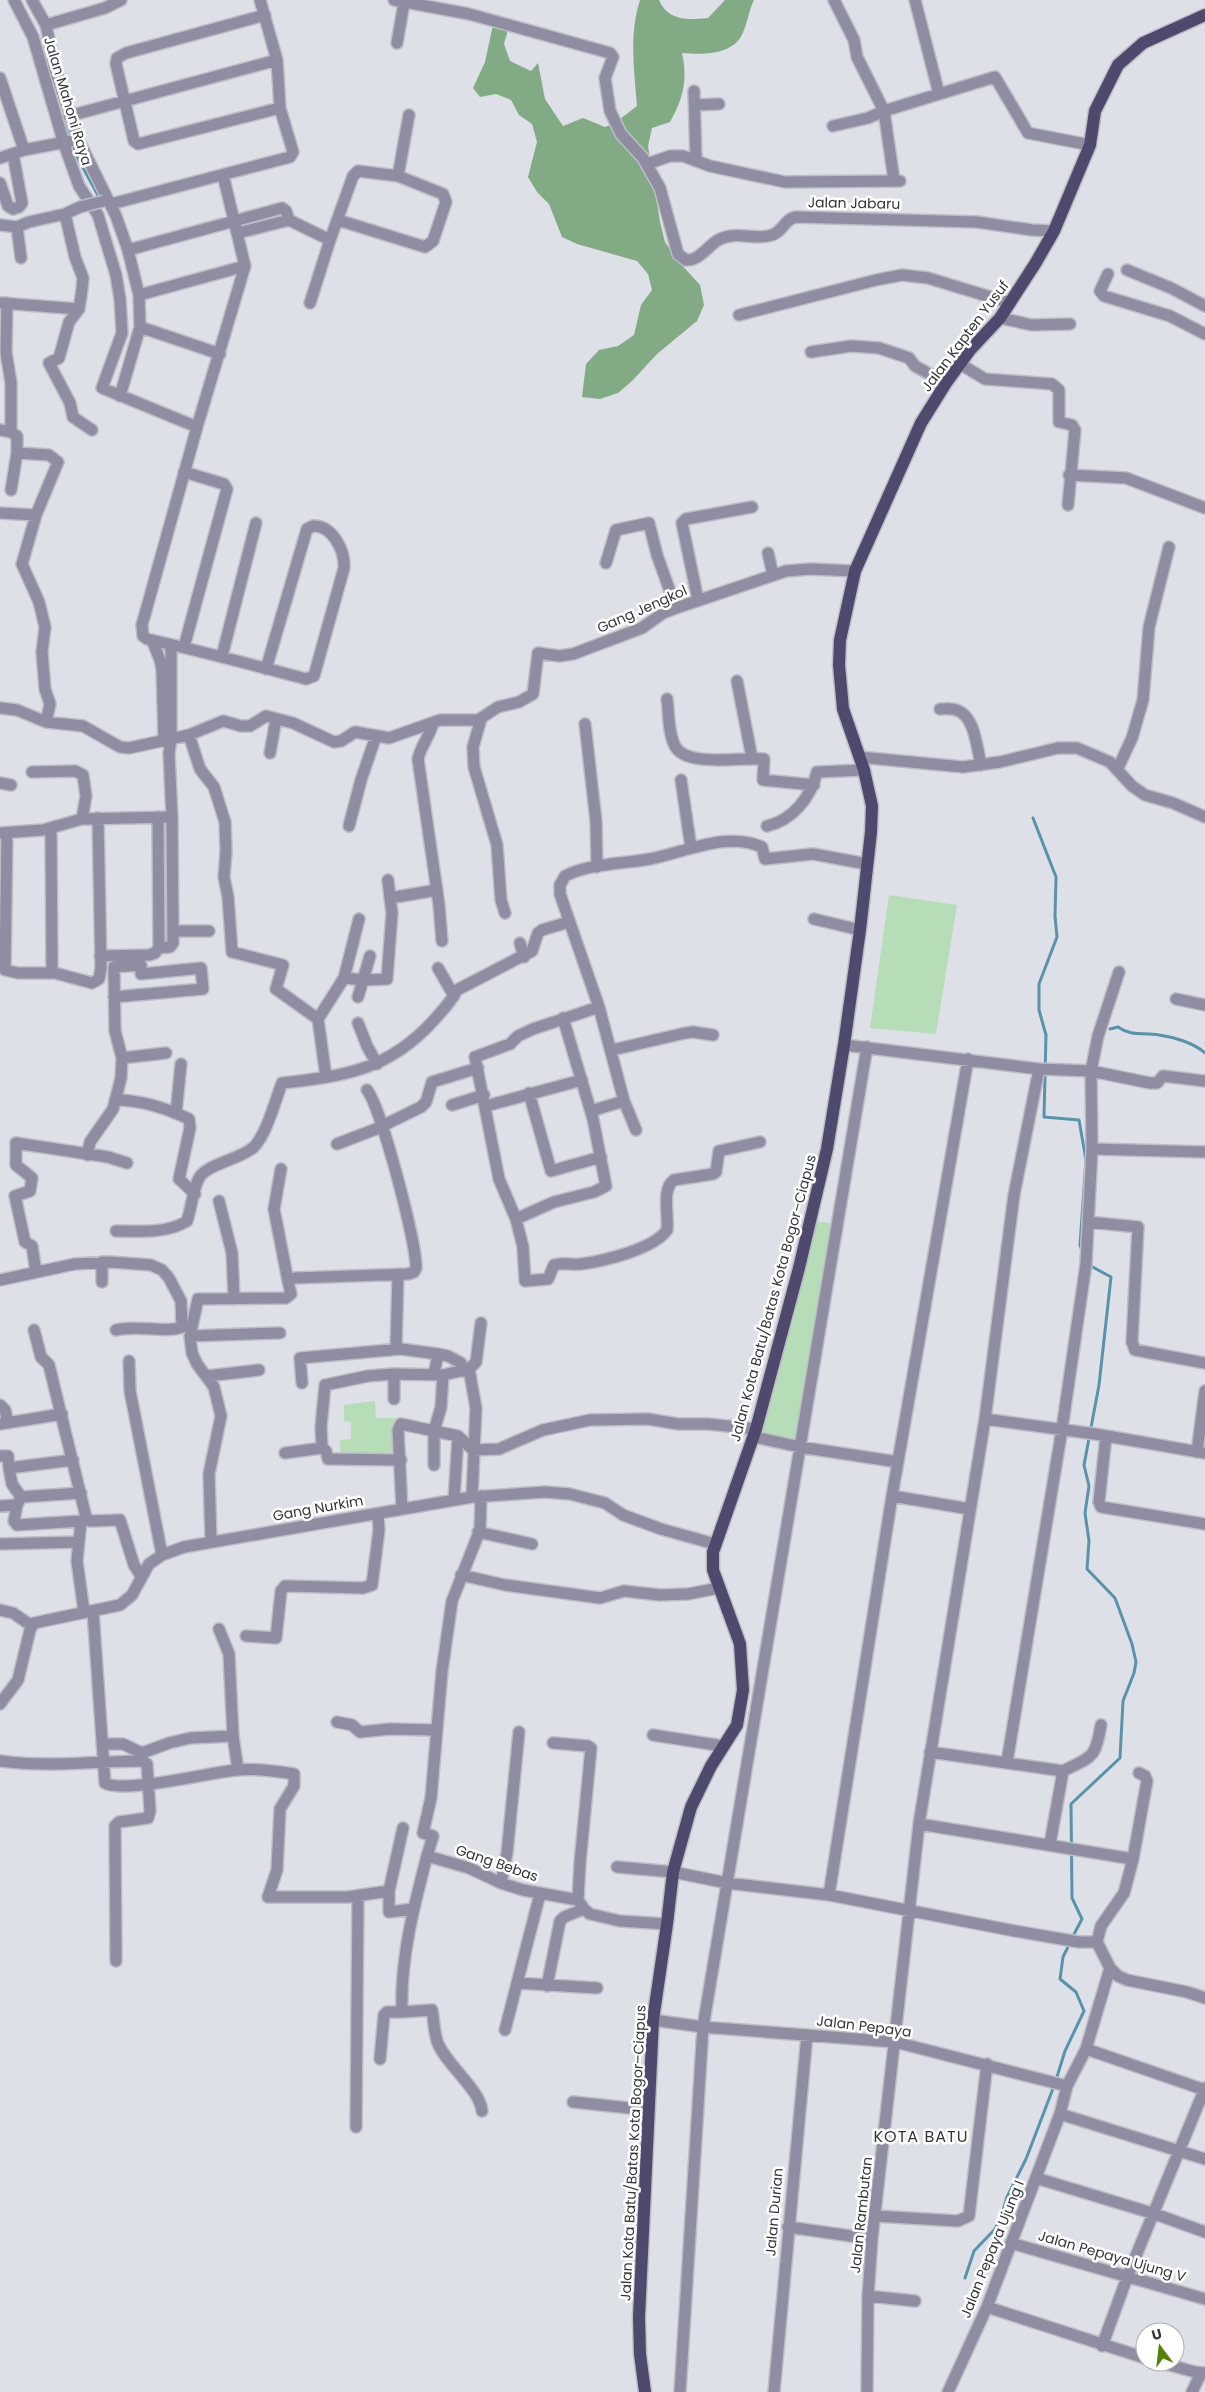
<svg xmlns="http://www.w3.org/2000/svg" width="1205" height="2392" font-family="Poppins,sans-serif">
<rect width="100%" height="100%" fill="#dee0e8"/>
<path fill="#b6dcb8" d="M889,895L957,905L936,1034L870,1028Z
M816,1221L836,1224L797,1440L794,1441L757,1434Z
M375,1401L376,1418H397V1461L341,1462L340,1440L351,1439V1422L344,1421V1405Z"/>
<path fill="#82aa84" d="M640,0H659C668,21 688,20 708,18L725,0H754C749,10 748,20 744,30C736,55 704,55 682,53C688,80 683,99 670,122L652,128L648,146L660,222L665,242L679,262L700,285L704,305L697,321L657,354L632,381L618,393L600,399L582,397L586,364L599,350L618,346L634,335L641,305L652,290L648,274L637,261L577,244L562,237L549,204L537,192L528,177L537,142L532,124L519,115L511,100L496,94L480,97L473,88L485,62L493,25L509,26L504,44L510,61L531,71L538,63L545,99L563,126L583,118L605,127L615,123L637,106C634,70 629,34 640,0Z"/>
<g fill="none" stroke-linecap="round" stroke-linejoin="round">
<path stroke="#5993aa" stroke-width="3" d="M58,102L75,153L100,199
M1033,818L1056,877L1055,916L1057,937L1039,984V1010L1046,1035L1044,1117L1079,1120L1086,1160L1080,1245L1082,1251
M1110,1029L1118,1027C1132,1037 1143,1032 1159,1035C1174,1037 1194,1043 1205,1053
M1072,1938L1082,1919L1072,1898L1071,1804L1120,1758L1123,1701L1134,1673L1136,1662L1132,1644L1115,1598L1087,1569L1089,1541L1085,1513L1089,1486L1084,1465L1099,1385L1111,1277L1089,1265
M1056,2080L1065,2051L1084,2011L1076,1992L1060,1979L1063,1957L1070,1943
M965,2278L974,2251L995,2229L1001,2218L1007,2197L1026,2159L1054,2086"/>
<g stroke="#bcbec5" stroke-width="14">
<path id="minor" d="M14,0L33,37L64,144L79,186L98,215L116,275L120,299L122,333L102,388L197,427L142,625L143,636L147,639C201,651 253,665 306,679L314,676L344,568C345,550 332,525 313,526L307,529L266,669
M32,0L46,25L55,69L78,139L116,216L128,250L139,295L140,327L120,396
M394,0L469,14L610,53L613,57L605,78L610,111L621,134L643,158L660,188L678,254L686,260C699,261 708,246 718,240C736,230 755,241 772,235C784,231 784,219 796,217L977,222L1032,230L1054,231
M834,0L854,40L857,57L884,111L939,94L915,0
M265,15L126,53L117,58L116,64L134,141L138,144L280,108
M46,25L105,8L121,0
M397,43L404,3
M0,78L24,150
M694,91L696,159
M939,94L995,77L1028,133L1090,145
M695,105L719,104
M69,116L277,60
M833,126L868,118L884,111L894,180
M0,158L24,150L71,141
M647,164L670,156H683L710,166L785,182L900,181
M398,176L409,115
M0,183L8,206L13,209L19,207L22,203L13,154
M111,204L290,157L293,152L280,108L277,60L260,0
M65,214L75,257L83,278L82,289L79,309L69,322L59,358L49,363L70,403L73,417L92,430
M0,225L17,227L29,222L65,214L80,207
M17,227L21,258
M238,233L289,220
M128,250L282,208L286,211L289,220L330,240L353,176L358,171L398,176L443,194L446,202L433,241L425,247L338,220
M1127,270L1171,288L1205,306
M1108,274L1100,291L1104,296L1170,316L1205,334
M139,295L245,266
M1,303L79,309
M7,303L6,352L11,383V432
M310,303L330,240
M739,315L876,280L902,275L928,278L1010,303
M1000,318L1032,325L1070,324
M140,327L220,354
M811,352L851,346L879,348L909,358L915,366L946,383
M960,364L985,379L1052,384L1059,390V422L1072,425L1075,430L1068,505
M197,427L245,266L223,175
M0,430L11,432L17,436V453L11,490
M17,453L49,455L58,462L36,515L22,564L39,602L45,627L42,652L45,689L50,704L46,722
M1069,475L1126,478L1205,508
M0,513L36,515
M768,553L773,575
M606,563L616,530L649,523L657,555L676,608
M698,600L682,523L686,519L752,507
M152,640L160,660L162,669L164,740
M171,645V740L169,753L172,817
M184,647L227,489L224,484L184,472
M222,656L256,523
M737,681L752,758
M667,699C669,713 668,733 675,746C686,768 744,757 764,759L763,780L814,785
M0,708L17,710L46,722L83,726L120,747L129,748L189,735L223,721L241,726H250L266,716L293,723L334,742L341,741L355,732L389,738L440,720H478L498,707L519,702L533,694L538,653L559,656L573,654L642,628L663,613L676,608L786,571L810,569L855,571
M940,709C945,709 951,708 956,710C975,715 977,749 981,765
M481,719L473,747L474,767L497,845L501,900L505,913
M433,723C430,736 421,745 418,759L439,905L442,941
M585,724L596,821L597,867
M189,735L200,769L214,787L225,822L226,851L224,877L228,897L232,952L283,965L276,989L318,1019L326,1077
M270,753L276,719
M859,757L963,767L1000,762L1058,748H1077L1110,762L1132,786L1145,795L1173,803L1205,817
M1117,770L1132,738L1143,700L1149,627L1169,547
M32,772L75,771L83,775L86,796L82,819
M681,780L691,848
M0,783L11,785
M349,826L361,780L376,736
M767,826C793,820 811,797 817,772L864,770
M51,828L52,973
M0,833L43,830L82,819L172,817L173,943L170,947L159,948
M7,833L5,970L18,973H55L92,983L99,979L101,968L98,818
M388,880L390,898
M814,919L860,930
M173,931H209
M520,943L524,957
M100,956L149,955L155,953L159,948L158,817
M438,968L454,996
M1119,972L1098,1036L1091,1071L1150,1083H1157L1163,1076L1205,1081
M344,978L359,919
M358,997L370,956
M1176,999L1205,1005
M599,1007L533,1029L518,1036L510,1044L475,1057L499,1179L516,1219L523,1247L525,1281L548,1279L554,1265C563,1262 572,1265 581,1264C604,1261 654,1249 667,1230C669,1216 661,1189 674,1180L713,1174L716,1172L719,1151L760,1142
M318,1019L344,978L364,980L387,979L392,913L390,898L437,890
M358,1023L367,1046L377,1064
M844,1045L1039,1069
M612,1050L685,1033L693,1032L713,1035
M122,1058L166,1053
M529,1093L551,1171L601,1157
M115,1100C140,1100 166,1108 189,1119L190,1128L179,1179L195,1194
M452,1105L484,1095
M486,1106L582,1080
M591,1111L624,1101
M176,1113L181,1064
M636,1130L624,1101L599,1007L560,894V885L565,876C591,863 622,864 650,859C686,852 727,831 762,847L765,859L813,854L867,864
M337,1144L376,1129L421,1107L426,1102L432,1082L478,1068
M1092,1149L1205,1152
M87,1155L90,1142L113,1109L121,1078L122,1058L115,1031L114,967L141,965V974L201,968L203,989L114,997
M281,1169L274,1209L288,1281
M219,1201L232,1253L234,1299
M516,1219L554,1202L594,1192L606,1186L593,1119L563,1018
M1088,1222L1138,1227L1132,1342L1135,1350L1205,1363
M116,1231C138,1231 167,1234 187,1221C191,1209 193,1191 198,1180C204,1164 240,1160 254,1147C267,1133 275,1101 282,1083C345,1076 389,1070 434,1020C442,1011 451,1002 457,990L532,951L538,933L542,930L569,922
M102,1262V1282
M36,1272L32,1246L25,1242L15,1196L30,1191L32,1178L16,1165V1143L108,1157L127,1163
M0,1280L75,1264L110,1262L151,1265L162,1270L169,1278L181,1301L182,1327C167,1334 136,1324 116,1330
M34,1330L41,1357L49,1365L86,1517L90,1521L120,1520L134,1565L141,1576
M190,1336L280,1333
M396,1349L398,1275
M438,1354L448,1356L461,1363L462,1371
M129,1361L130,1391L162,1555
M469,1369L476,1408L472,1497
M394,1374V1399
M207,1376L259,1370
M302,1383L300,1358L401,1349L438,1354L434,1374
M0,1405L5,1410L8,1423
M985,1419L1095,1434L1205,1453
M0,1424L62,1414
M1106,1436L1099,1502L1101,1507L1205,1524
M754,1437L800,1447L898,1462
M1197,1452L1205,1391
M285,1453L322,1448
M0,1456H8L9,1468
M401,1460L328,1459L326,1451L322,1448L321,1427L325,1385L368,1376L394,1374L443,1375L469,1369L476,1362L481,1323
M434,1465V1431L441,1407L443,1375
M481,1496L480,1530L452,1601L442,1671L431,1798L423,1833L433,1836L427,1856L469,1868L501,1883L523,1890L578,1900
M892,1496L970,1509
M21,1497L12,1484L9,1468L73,1460
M21,1497L81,1493
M454,1500L458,1436
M17,1505L14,1521L17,1525L81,1521L86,1518
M0,1506L17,1505L20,1499
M402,1509L398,1430L401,1424L458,1436L473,1450L499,1449L543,1430L590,1420L648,1419L678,1424H708L756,1429
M81,1521L77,1561L84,1612
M478,1532L532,1544
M211,1541L209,1474L221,1416L214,1387L197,1364L192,1353L190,1336L198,1299L286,1298L291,1294L288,1281L295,1278L408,1274L414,1272L416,1268C417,1244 381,1107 367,1090
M0,1544L78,1542
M461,1575L505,1585L600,1598L624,1591L660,1595L688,1594L719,1588
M0,1610L13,1613L32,1626
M93,1611L105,1783C123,1794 211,1772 237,1770C255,1768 276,1771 294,1774V1786L280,1809L277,1870L268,1897H348L389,1891
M219,1629L229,1654L233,1736L238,1770
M246,1636L276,1638L281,1591L285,1586L363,1588L372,1585L379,1530L378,1514
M0,1704L18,1680L30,1630L34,1623L120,1605L132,1595L149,1564L162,1555L184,1547L472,1497L545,1492L570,1494L605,1503L623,1515L661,1529L715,1544
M337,1722L352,1725L360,1732L390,1729L437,1730
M653,1735L723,1746
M553,1743L588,1746L591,1748L580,1863L578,1900L584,1909L590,1914L620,1921L667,1924
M102,1744H123L142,1753L169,1743L190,1738L233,1736
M930,1752L1063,1771L1050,1844
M0,1761C48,1768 95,1761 143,1761L147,1764L150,1811L148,1818L119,1822L115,1826L116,1961
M1063,1771C1093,1756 1095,1759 1101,1725
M919,1824L985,1419L1014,1195L1039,1069L1091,1071L1092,1149L1086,1264L1062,1429L1007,1762
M403,1828L389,1891V1912L413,1909
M427,1856C414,1906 400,1959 402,2012L432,2010C434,2020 434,2032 437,2041C445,2064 480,2089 482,2111
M1133,1859L1147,1781L1145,1776L1139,1773
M617,1867L673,1872L727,1883L829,1895L1015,1931L1079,1942H1097L1110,1968L1086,2049L1205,2090
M501,1883L507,1853L519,1732
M829,1895L892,1496L968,1059
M1110,1968L1118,1976L1127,1980L1187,1992L1205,1998
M517,1983L597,1988
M547,1986L560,1921L564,1917L584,1909
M653,2020L703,2027L895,2042L1067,2086
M505,2030L540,1894
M380,2059L384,2015L387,2012H402
M573,2102L648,2110
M1060,2114L1205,2159
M356,2127L358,1897
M1036,2178L1155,2214L1205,2232
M876,2216L958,2221L969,2216L987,2064
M788,2227L872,2239
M1011,2243L1205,2299
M868,2296L915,2301
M987,2307L1145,2358
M1102,2346L1128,2275L1205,2088
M1159,2362L1195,2372L1205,2373
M680,2392L703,2027L867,1047
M774,2392L807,2035
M867,2392L868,2296L872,2239L919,1824L1133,1859L1124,1893L1101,1926L1097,1942
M948,2392L987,2307L1060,2114L1067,2086L1086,2049
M1192,2392L1201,2373"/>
</g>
<g stroke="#bcbec5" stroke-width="15">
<path id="major" d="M645,2392L640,2354L639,2317L653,2020L667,1924L673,1872L691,1807L711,1766L737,1725L743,1690L740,1644L713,1570V1552L756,1429L799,1268L827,1149L844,1045L860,930L871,832L872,806L864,770L843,709L839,665L840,640L855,571L921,423L946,383L970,350L1000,318L1035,264L1054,231L1090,145L1095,111L1118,65L1143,43L1205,15"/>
</g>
<use href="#minor" stroke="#908da3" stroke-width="11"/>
<use href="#major" stroke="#50496e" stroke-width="12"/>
<g stroke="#bcbec5" stroke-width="14" stroke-linecap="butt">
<path id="minor-bridge" d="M80,207L104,201"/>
</g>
<use href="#minor-bridge" stroke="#908da3" stroke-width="11"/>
</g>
<g text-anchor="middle" stroke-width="5" stroke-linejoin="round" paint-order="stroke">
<g font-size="14" fill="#353639" stroke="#fff">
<text transform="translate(68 101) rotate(73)" y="5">Jalan Mahoni Raya</text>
<text transform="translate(854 203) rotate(1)" y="5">Jalan Jabaru</text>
<text transform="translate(965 336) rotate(-53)" y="5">Jalan Kapten Yusuf</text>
<text transform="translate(642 609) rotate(-24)" y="5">Gang Jengkol</text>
<text transform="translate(773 1298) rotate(-75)" y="5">Jalan Kota Batu/Batas Kota Bogor–Ciapus</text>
<text transform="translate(318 1508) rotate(-10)" y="5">Gang Nurkim</text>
<text transform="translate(497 1863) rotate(19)" y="5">Gang Bebas</text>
<text transform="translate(864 2026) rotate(7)" y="5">Jalan Pepaya</text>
<text transform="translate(633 2153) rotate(-87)" y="5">Jalan Kota Batu/Batas Kota Bogor–Ciapus</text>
<text transform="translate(774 2212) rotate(-85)" y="5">Jalan Durian</text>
<text transform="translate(861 2215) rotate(-84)" y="5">Jalan Rambutan</text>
<text transform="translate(992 2249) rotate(-68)" y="5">Jalan Pepaya Ujung I</text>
<text transform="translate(1112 2256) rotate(16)" y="5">Jalan Pepaya Ujung V</text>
</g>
<g font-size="16" letter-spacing="1" fill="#353639" stroke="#fff">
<text x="921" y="2142">KOTA BATU</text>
</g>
</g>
<g transform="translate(1160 2347) rotate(345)"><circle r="24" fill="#ffffff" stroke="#aeafb0"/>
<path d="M0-4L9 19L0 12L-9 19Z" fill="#568107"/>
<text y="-8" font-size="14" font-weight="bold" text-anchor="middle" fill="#353639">U</text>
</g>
</svg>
